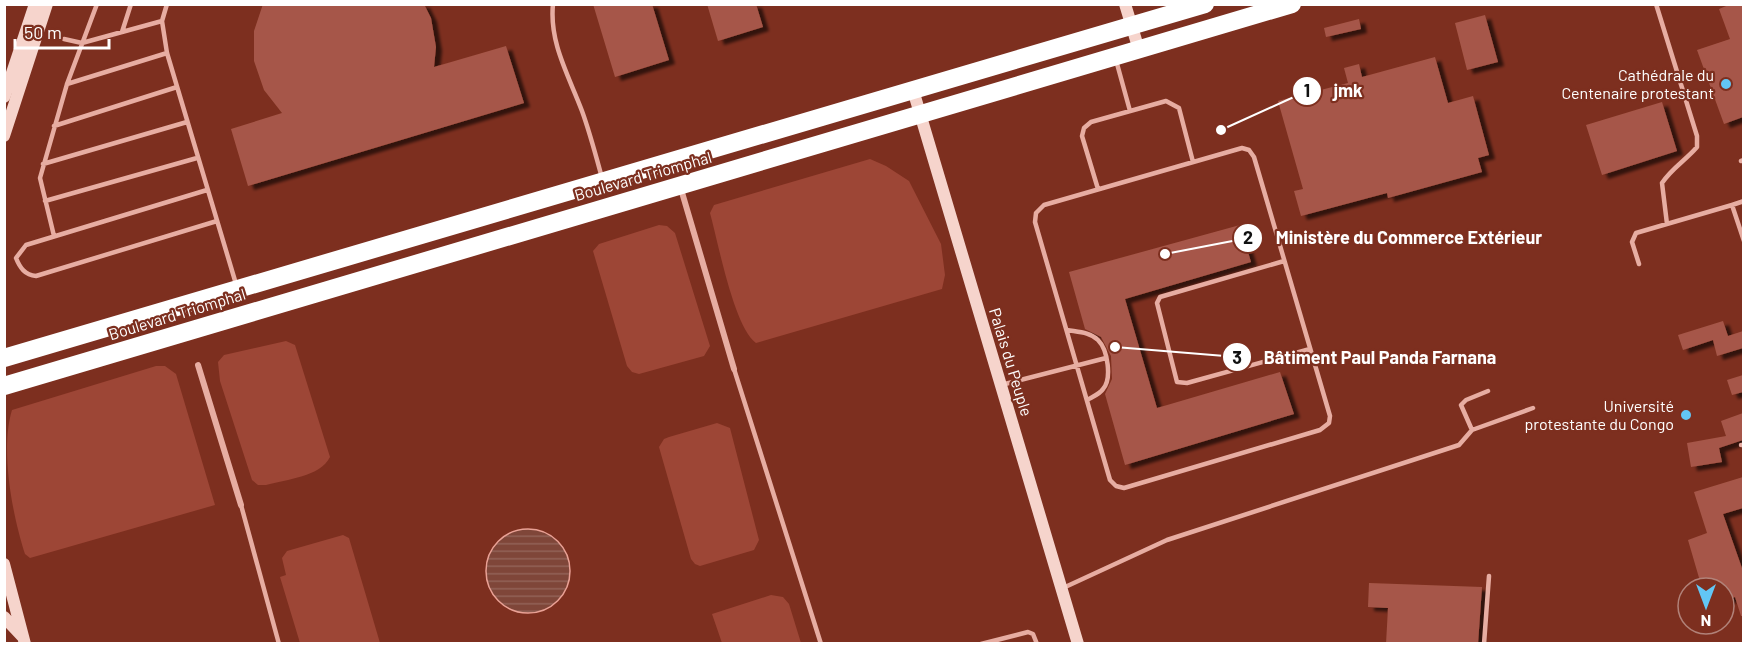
<svg xmlns="http://www.w3.org/2000/svg" width="1748" height="648" font-family="Barlow,sans-serif">
<defs>
<pattern id="water-rules" width="6" height="5" patternUnits="userSpaceOnUse" patternTransform="scale(1.5)"><rect width="6" height="5" fill="#7f4639"/><path d="M0 2.5h6" fill="none" stroke="#926257"/></pattern>
<filter id="shadow"><feDropShadow dx="6" dy="4" stdDeviation="1.5" flood-color="#0009"/></filter>
</defs>
<rect width="100%" height="100%" fill="#7d2f1f"/>
<path fill="#9d4636" d="M870,159L886,166L909,181L941,244L945,275L942,289L756,343C734,327 718,242 710,213L714,205Z
M659,225L667,226L675,233L710,346L704,356L639,374L632,372L627,366L593,251L599,244Z
M286,341L295,345L330,457C320,477 287,479 266,485H258L252,480L220,381L218,362L224,355Z
M156,366H165L176,374L215,505L30,558L25,554C12,514 0,449 12,410Z
M717,423L730,428L759,540L754,550L700,566L695,564L691,559L659,447L664,439L669,437Z
M343,535L349,538L380,643H300L280,577L286,575L282,558L287,551Z
M771,595L783,597L789,604L801,643H722L712,614Z"/>
<path fill="url(#water-rules)" stroke="#e9a195" stroke-width="1.5" d="M486 571a42 42 0 1 1 84 0a42 42 0 1 1-84 0Z"/>
<path fill="#a65748" filter="url(#shadow)" d="M263,4H424L431,18L436,47L434,67L506,46L524,103L248,186L231,129L282,113L264,90L254,61V31Z
M593,4H652L669,60L615,77Z
M707,4H756L763,27L718,41Z
M1731,4H1743V117L1724,124L1697,50L1730,39L1719,9Z
M1485,15L1498,62L1467,70L1455,23Z
M1359,19L1361,29L1326,37L1324,28Z
M1435,57L1448,103L1473,96L1489,155L1478,158L1482,172L1388,198L1387,193L1301,216L1294,191L1303,189L1278,101L1348,83L1344,68L1359,64L1362,77Z
M1662,102L1677,151L1602,175L1586,125Z
M1240,225L1251,262L1125,299L1157,408L1280,372L1294,414L1125,465L1105,394L1112,379L1111,356L1101,337L1085,329L1069,272Z
M1723,321L1728,336L1743,331V348L1717,356L1713,340L1683,350L1678,335Z
M1743,375V392L1732,395L1727,380Z
M1743,413V440L1719,448L1722,462L1691,467L1687,443L1726,436L1721,421Z
M1743,477V508L1723,514L1743,571V616H1741L1735,597L1724,601V588H1702L1688,540L1707,533L1694,492Z
M1369,583L1482,587L1478,644H1386L1388,608L1368,607Z"/>
<g fill="none" stroke-linecap="round" stroke-linejoin="round">
<path stroke="#e7ada2" stroke-width="4.5" d="M167,4L162,21L167,53L236,284
M553,4C549,43 569,76 582,111C590,133 596,156 602,178
M1656,4L1697,136V147C1685,161 1672,168 1662,183L1667,224
M122,32L131,4
M64,39L82,43L162,21
M1116,60L1130,111
M67,84L167,53
M54,126L177,87
M1242,148L1249,150L1254,157L1330,416L1329,423L1320,430L1124,488L1116,486L1110,480L1035,222L1036,213L1044,205Z
M1741,161L1744,160
M43,164L187,122
M1098,189L1082,136L1084,128L1091,122L1166,101L1179,108L1193,162
M207,190L26,245L16,258C20,268 25,275 36,276L217,221
M45,201L197,158
M1744,201L1732,205L1744,241
M54,236L40,178L67,84L97,4
M1284,261L1160,297L1157,303L1177,382L1187,383L1310,349
M1639,264L1632,242L1636,233L1732,205
M1067,330C1078,332 1090,332 1098,340C1108,350 1112,379 1103,389C1100,394 1092,397 1087,400
M734,369L821,644
M1001,385L1106,358
M1472,430L1461,405L1466,400L1488,391
M1741,445H1744
M241,505L279,644
M1063,588L1167,540L1459,445L1472,430L1533,408
M981,644L1028,632L1033,634L1037,644
M1484,644L1489,576"/>
<path stroke="#e7ada2" stroke-width="6" d="M681,189L734,369
M198,365L241,505"/>
<path stroke="#f6d4cc" stroke-width="12" d="M1125,4L1139,50
M913,90L1078,644
M4,97L35,4
M4,136L47,4
M4,564L25,644
M4,617L22,636"/>
<path stroke="#fff" stroke-width="18" d="M4,358L1205,4
M4,386L1292,4"/>
</g>
<g fill="#62c6f5" stroke="#7d2f1f" stroke-width="2">
<circle cx="1726" cy="84" r="6"/>
<circle cx="1686" cy="415" r="6"/>
</g>
<g text-anchor="middle" stroke-width="4.5" stroke-linejoin="round" paint-order="stroke">
<g font-size="16" fill="#fff" stroke="#7d2f1f" text-anchor="end">
<text x="1714" y="81">Cathédrale du<tspan x="1714" dy="18">Centenaire protestant</tspan></text>
<text x="1674" y="412">Université<tspan x="1674" dy="18">protestante du Congo</tspan></text>
</g>
<g font-size="16" fill="#fff" stroke="#7d2f1f">
<text transform="translate(643 176) rotate(-16)" y="6">Boulevard Triomphal</text>
<text transform="translate(177 314) rotate(-17)" y="6">Boulevard Triomphal</text>
<text transform="translate(1011 362) rotate(73)" y="6">Palais du Peuple</text>
</g>
</g>
<path fill="none" stroke="#fff" stroke-width="2" d="M1221 130L1307 91M1165 254L1248 238M1115 347L1237 357"/>
<g fill="#fff" stroke="#7d2f1f" stroke-width="2">
<circle cx="1221" cy="130" r="6"/>
<circle cx="1165" cy="254" r="6"/>
<circle cx="1115" cy="347" r="6"/>
<circle cx="1307" cy="91" r="15"/>
<circle cx="1248" cy="238" r="15"/>
<circle cx="1237" cy="357" r="15"/>
</g>
<g font-size="18" text-anchor="middle" font-weight="bold" fill="#111">
<text x="1307" y="97">1</text>
<text x="1248" y="244">2</text>
<text x="1237" y="364">3</text>
</g>
<g font-size="18" text-anchor="middle" font-weight="bold" fill="#fff" stroke="#7d2f1f" stroke-width="4.5" stroke-linejoin="round" paint-order="stroke">
<text x="1348" y="97">jmk</text>
<text x="1409" y="244">Ministère du Commerce Extérieur</text>
<text x="1380" y="364">Bâtiment Paul Panda Farnana</text>
</g>
<rect width="1748" height="648" fill="none" stroke="#ffffff" stroke-width="12"/>
<g transform="translate(1706 606) rotate(180)"><circle r="28" fill="#7d2f1f" stroke="#b18279" stroke-width="1.5"/>
<path d="M0-4.5L10 22L0 15L-10 22Z" fill="#62c6f5"/>
<text y="-9" font-size="16" font-weight="bold" text-anchor="middle" fill="#ffffff">N</text>
</g>
<path d="M15 39v9h94v-9" fill="none" stroke="#ffffff" stroke-width="3"/>
<text x="24" y="39" font-size="18" fill="#ffffff" stroke="#7d2f1f" stroke-width="4.5" paint-order="stroke">50 m</text>
</svg>
